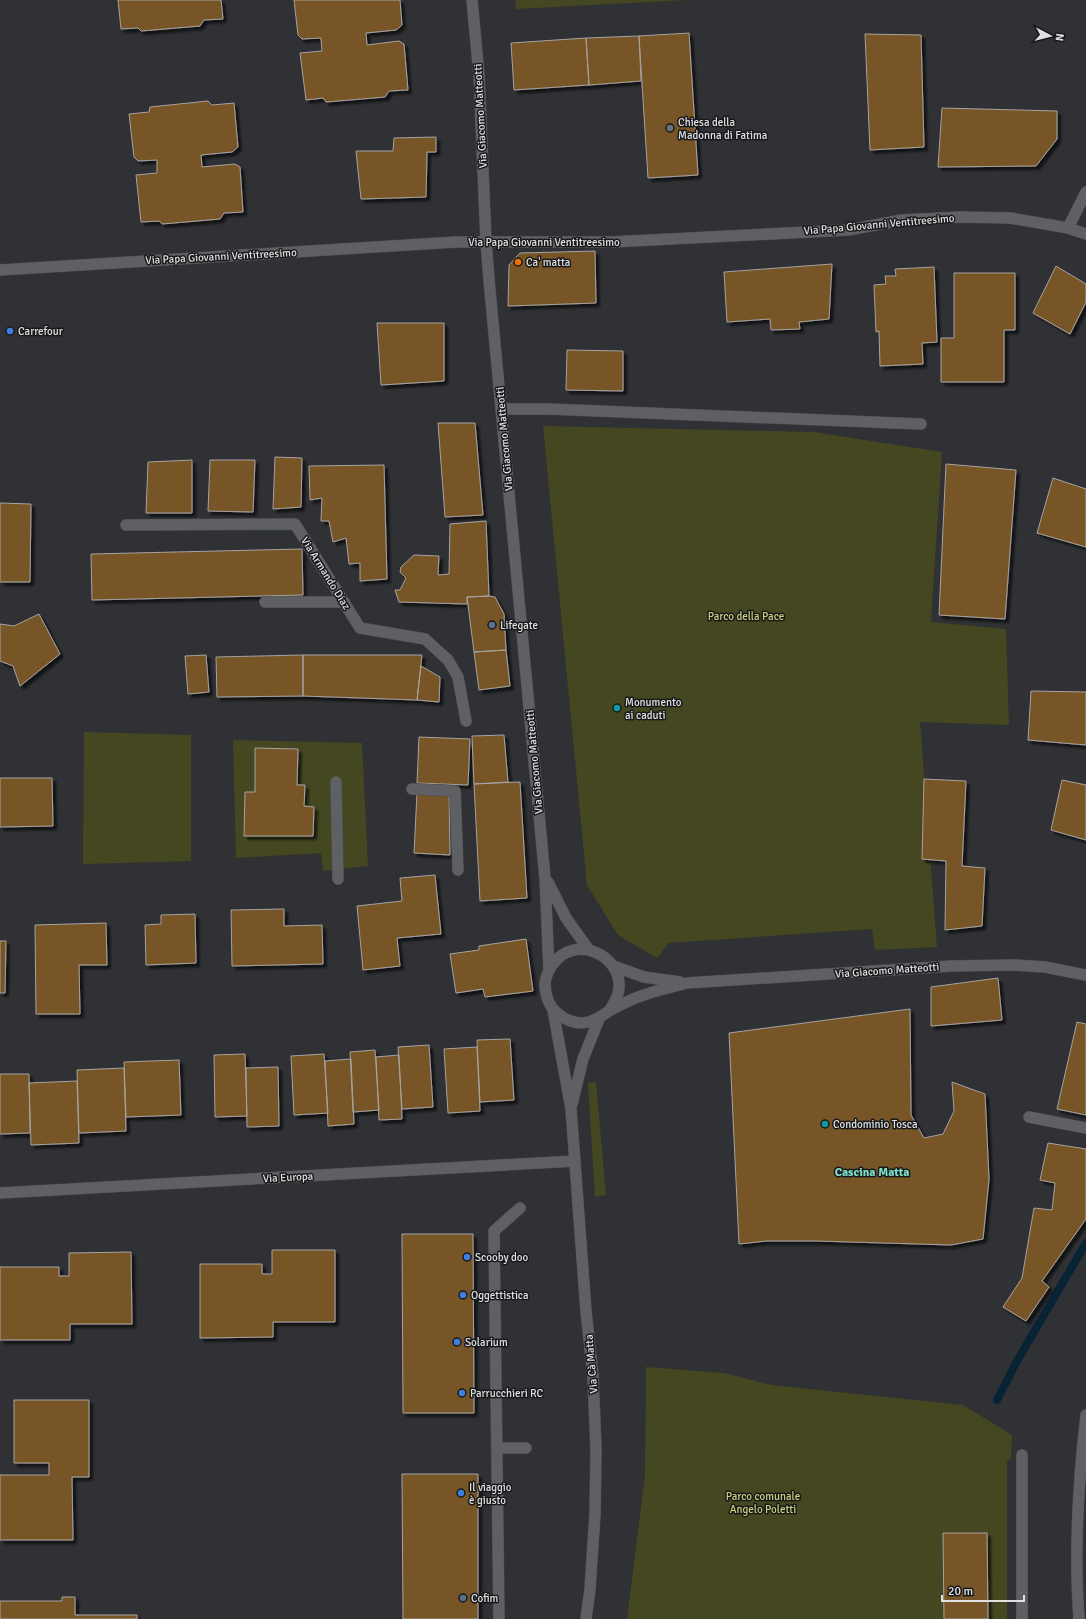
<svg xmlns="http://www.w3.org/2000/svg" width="1086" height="1619" font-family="Signika,sans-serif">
<defs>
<filter id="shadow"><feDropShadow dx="3.5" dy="3.5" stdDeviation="1" flood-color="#0009"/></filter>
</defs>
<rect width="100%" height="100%" fill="#2f3134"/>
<path fill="#454721" d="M515,0H687L516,9Z
M543,426L813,432L942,452L931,622L1006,629L1009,725L920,722L937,947L875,950L872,929L669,943L657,958L618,935L587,885Z
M84,732L191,735V861L83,864Z
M233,740L362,743L368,866L323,871L321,853L236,858Z
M596,1082L606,1195L595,1197L588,1083Z
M646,1367L724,1373L771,1385L963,1405L1012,1435L1011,1457L1007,1462V1619H627L645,1474Z"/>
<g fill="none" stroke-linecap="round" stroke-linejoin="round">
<path stroke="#082334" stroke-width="8" d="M997,1400L1017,1361L1086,1243"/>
</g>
<path fill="#775428" stroke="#a6a3a1" filter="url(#shadow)" d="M118,0H221L223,19L204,20L200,26L141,31L138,28L121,29Z
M294,0H400L402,25L396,30L366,33L367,45L399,41L404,44L408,90L389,91L385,97L326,102L323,98L306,100L300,53L322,51L321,38L302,39L298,35Z
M689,33L698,175L648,178L639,36Z
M865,34L921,35L924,147L870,150Z
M639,36L641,81L589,85L586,38Z
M586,38L589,85L514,90L511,43Z
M208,101L212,105L234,103L238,147L232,152L201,155L202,167L235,164L240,167L243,212L224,213L220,219L162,224L159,221L141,222L136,175L157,173V160L138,161L134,157L129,114L149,112L150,107Z
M942,108L1057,111V139L1036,166L938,167Z
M436,137V152H427L426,197L361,199L356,151H393L394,138Z
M595,251L596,303L508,306L509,265L520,253Z
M832,264L829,319L799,322L800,329L771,330L770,319L727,322L724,272Z
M1056,266L1086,284V302L1070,334L1033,313Z
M934,267L937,342L922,343L923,364L880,366L879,331L876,332L874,285L886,284L885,276H896L895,269Z
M954,273H1015V330H1004V382H941V338H954Z
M377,323H444V381L381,385Z
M567,350L623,351V391L566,390Z
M438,423H475L483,515L445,517Z
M275,457L302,458L301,507L273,509Z
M192,460V513H146L148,462Z
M210,460H255L253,512L208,511Z
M946,464L1016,470L1005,619L939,615Z
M384,465L387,579L360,581V563L349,564L346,538L333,542L329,521H321L322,498L310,500L309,466Z
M1053,478L1086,489V547L1037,533Z
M0,503L31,504L30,582H0Z
M486,521L489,596L467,597V604L399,602L395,590H400L406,578L400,572L401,567L414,555L439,556L438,575L449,574L450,524Z
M302,549L303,595L92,600L91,554Z
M489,596L495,597L504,614L506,650L474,652L467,597Z
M39,614L60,654L20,686L13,666L0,661V624L14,626Z
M506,650L510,686L479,690L474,652Z
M206,655L209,692L188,694L185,656Z
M303,655V696L217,697L216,657Z
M303,655H422L417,700L303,696Z
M421,666L440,677L439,702L417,700Z
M1031,691L1086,692V745L1028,740Z
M504,735L508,782L474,784L472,736Z
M419,737L470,739L468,785L417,783Z
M255,748L298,749L297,785H305L304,806L314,807L313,836H244L245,792H255Z
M0,778H52L53,826L0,827Z
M924,779L966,781L962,866L985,868L982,926L945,930L946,861L922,859Z
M1062,780L1086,785V840L1051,830Z
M520,782L527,898L480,901L474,784Z
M417,793L449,794L450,855L414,853Z
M435,875L441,934L397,938L400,966L363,970L357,906L402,901L400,878Z
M284,909V926L322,925L323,964L232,966L231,910Z
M195,914L196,963L146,965L145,925L161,924V915Z
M106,923L107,965H79L80,1014H36L35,925Z
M526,939L533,991L485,997L483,989L456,993L450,954L479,950V946Z
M0,941H6L5,993H0Z
M998,978L1002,1020L931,1026V987Z
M910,1009L911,1115L924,1138L943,1134L954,1111L952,1082L985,1094L989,1179L983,1239L951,1245L817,1241H766L739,1244L729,1033Z
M1077,1022L1086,1024V1115L1057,1109Z
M510,1039L514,1100L480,1102L477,1040Z
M429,1045L433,1107L402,1109L398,1047Z
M477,1047L480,1111L448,1113L444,1049Z
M375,1050L379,1110L353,1112L350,1052Z
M245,1054L247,1116L215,1117L214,1055Z
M324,1054L328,1113L294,1115L291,1056Z
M399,1055L402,1119L379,1120L376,1057Z
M351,1059L354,1124L328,1126L325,1061Z
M179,1060L181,1115L126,1117L124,1062Z
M278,1067L279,1126L247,1127L246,1068Z
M124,1068L126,1131L79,1133L77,1070Z
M0,1074H29L30,1133L0,1134Z
M77,1081L79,1143L31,1145L29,1083Z
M1048,1143L1086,1149V1219L1042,1281L1049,1287L1026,1321L1003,1307L1022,1278L1034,1208L1052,1210L1055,1183L1040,1180Z
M402,1234H473L474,1413H403Z
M272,1250H335V1322H273V1337L200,1338V1264H262V1274H272Z
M131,1252L132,1324H70V1340H0V1267H59V1276H69V1253Z
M14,1400H89V1477H72L73,1540H0V1475H49V1463H14Z
M402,1474H478V1619H403Z
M943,1533H987L988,1619H944Z
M62,1597H75V1615H137V1619H0V1601H62Z"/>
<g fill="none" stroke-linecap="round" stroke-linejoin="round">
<g stroke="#4b4d4f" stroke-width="12">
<path id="service" d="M1068,228L1086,192
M501,409H549L921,424
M336,782L338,879
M412,789L455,791L458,870
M1029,1117L1086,1128
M1022,1455V1619"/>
</g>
<g stroke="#4b4d4f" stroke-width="12">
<path id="pedestrian" d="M265,602H344
M497,1448H526
M499,1619L494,1231L520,1208"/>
</g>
<g stroke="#4b4d4f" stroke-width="12">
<path id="minor" d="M472,0L479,75L486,242L489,280L545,878L549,970
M0,270L456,242H612L848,230L902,220L960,217L1010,218L1068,228L1086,234
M126,525L295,524L360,628L425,639L448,660L458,677L466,721
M548,882L566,918L589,950
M613,966L644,977L680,982
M553,1010L571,1109L586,1311L593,1376L596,1449L595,1514L590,1589L586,1619
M609,1011C613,1005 618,998 619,989C622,954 574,934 553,964C549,969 546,976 545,983C545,994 548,1005 557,1013C565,1020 577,1025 588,1022C597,1020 602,1016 609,1011C616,1007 624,1003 631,1000C649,992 668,988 687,983L951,966L1014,965L1045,967L1086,975
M572,1104L583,1059L599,1019
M0,1193L575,1161"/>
</g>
<g stroke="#4b4d4f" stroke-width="12">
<path id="secondary" d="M1079,1619C1074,1551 1078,1483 1086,1415"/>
</g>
<use href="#service" stroke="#5e6063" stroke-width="11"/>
<use href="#pedestrian" stroke="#5e6063" stroke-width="11"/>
<use href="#minor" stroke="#5e6063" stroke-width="11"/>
<use href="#secondary" stroke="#5e6063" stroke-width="11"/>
</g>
<circle fill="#6b7280" stroke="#18191a" stroke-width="1.5" cx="670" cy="128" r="4"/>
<circle fill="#e8710a" stroke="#18191a" stroke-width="1.5" cx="518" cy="262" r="4"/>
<g fill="#3f7fe0" stroke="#18191a" stroke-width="1.5">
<circle cx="10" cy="331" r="4"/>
<circle cx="467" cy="1257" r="4"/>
<circle cx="463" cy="1295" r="4"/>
<circle cx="457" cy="1342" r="4"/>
<circle cx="462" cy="1393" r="4"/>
<circle cx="461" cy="1493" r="4"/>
</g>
<g fill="#5c6f8a" stroke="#18191a" stroke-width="1.5">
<circle cx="492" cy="625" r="4"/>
<circle cx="463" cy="1598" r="4"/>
</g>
<g fill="#0f9aa8" stroke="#18191a" stroke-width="1.5">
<circle cx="617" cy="708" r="4"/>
<circle cx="825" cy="1124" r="4"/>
</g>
<g text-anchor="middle" stroke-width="3" stroke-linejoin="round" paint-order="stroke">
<g font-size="11" fill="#dfe0e2" stroke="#18191a">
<text transform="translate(480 116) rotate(-93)" y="4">Via Giacomo Matteotti</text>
<text transform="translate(879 224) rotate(-5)" y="4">Via Papa Giovanni Ventitreesimo</text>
<text x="544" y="246">Via Papa Giovanni Ventitreesimo</text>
<text transform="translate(221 256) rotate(-3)" y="4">Via Papa Giovanni Ventitreesimo</text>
<text transform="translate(504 439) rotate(-95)" y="4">Via Giacomo Matteotti</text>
<text transform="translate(326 573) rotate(58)" y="4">Via Armando Diaz</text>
<text transform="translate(534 762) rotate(-95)" y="4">Via Giacomo Matteotti</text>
<text transform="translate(887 970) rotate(-4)" y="4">Via Giacomo Matteotti</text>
<text transform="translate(288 1177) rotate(-3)" y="4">Via Europa</text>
<text transform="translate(591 1364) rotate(-95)" y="4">Via Cà Matta</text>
</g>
<g font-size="11" fill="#dfe0e2" stroke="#18191a" text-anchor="start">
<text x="678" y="126">Chiesa della<tspan x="678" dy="13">Madonna di Fatima</tspan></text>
<text x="526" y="266">Ca' matta</text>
<text x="18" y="335">Carrefour</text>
<text x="500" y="629">Lifegate</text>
<text x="625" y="706">Monumento<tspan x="625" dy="13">ai caduti</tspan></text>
<text x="833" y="1128">Condominio Tosca</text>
<text x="475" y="1261">Scooby doo</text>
<text x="471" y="1299">Oggettistica</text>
<text x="465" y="1346">Solarium</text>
<text x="470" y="1397">Parrucchieri RC</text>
<text x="469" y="1491">Il viaggio<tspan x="469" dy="13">è giusto</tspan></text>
<text x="471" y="1602">Cofim</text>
</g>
<g font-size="11" fill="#cbd17e" stroke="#18191a">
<text x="746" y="620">Parco della Pace</text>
<text x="763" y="1500">Parco comunale<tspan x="763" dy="13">Angelo Poletti</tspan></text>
</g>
<g font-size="12" font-weight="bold" fill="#7de0c8" stroke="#18191a">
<text x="872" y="1176">Cascina Matta</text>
</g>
</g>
<g transform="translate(1050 36) rotate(97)" stroke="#18191a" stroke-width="3" paint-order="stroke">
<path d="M0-3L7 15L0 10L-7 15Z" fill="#dfe0e2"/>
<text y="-6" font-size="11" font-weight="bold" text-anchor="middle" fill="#dfe0e2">N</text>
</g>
<path d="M942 1595v6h82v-6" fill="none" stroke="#dfe0e2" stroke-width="2"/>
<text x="948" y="1595" font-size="12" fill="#dfe0e2" stroke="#18191a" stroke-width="3" paint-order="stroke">20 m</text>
</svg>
